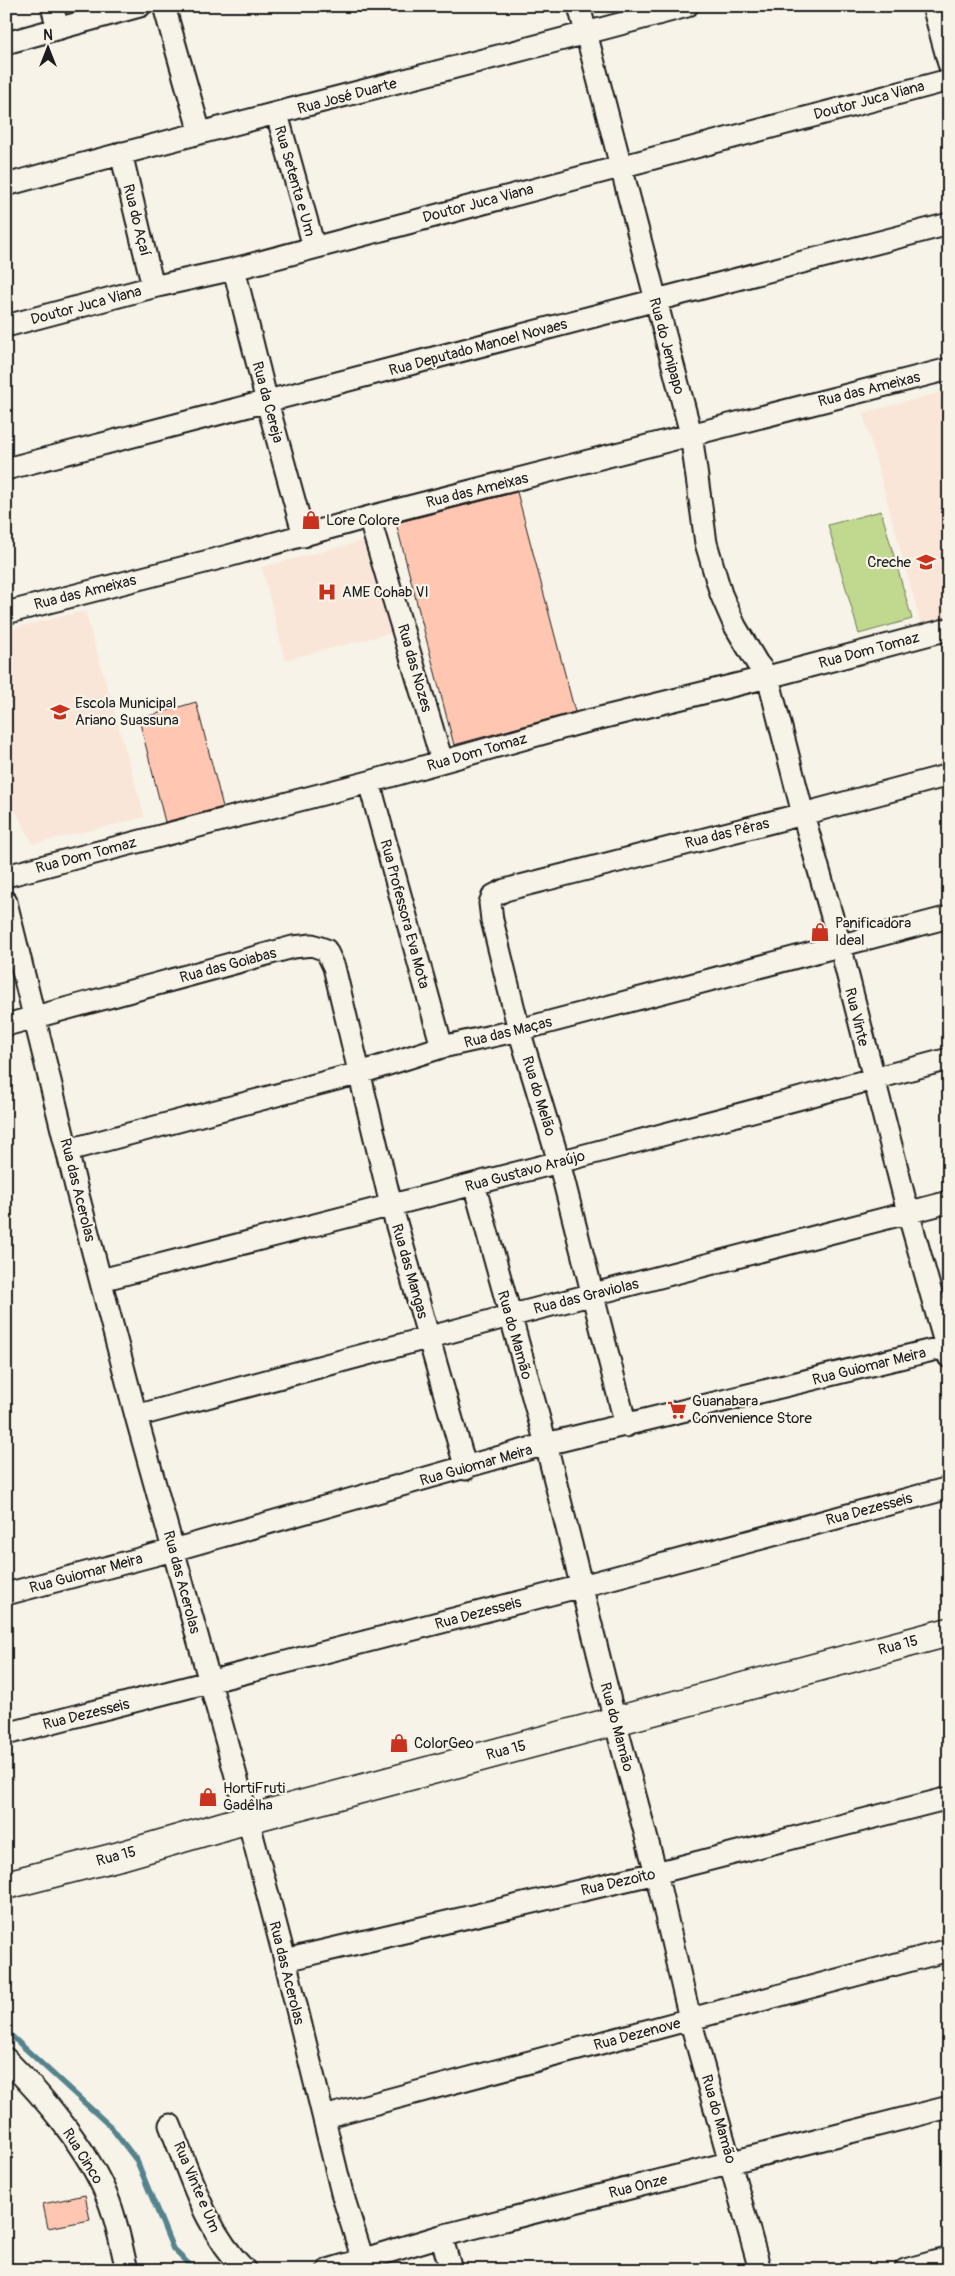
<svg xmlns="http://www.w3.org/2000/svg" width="955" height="2276" font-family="Pangolin,sans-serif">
<rect width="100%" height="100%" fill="#f7f3e8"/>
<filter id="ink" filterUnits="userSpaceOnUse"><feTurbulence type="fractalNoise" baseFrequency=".02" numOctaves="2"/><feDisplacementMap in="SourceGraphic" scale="10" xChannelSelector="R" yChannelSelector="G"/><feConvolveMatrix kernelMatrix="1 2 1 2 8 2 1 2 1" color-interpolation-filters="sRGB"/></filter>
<g filter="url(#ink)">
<path fill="#f9e6d8" d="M949,390V621L922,628L863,413Z
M367,540L391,633L285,660L262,567Z
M85,611L145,817L33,844L6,793V630Z"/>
<path fill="#c1d98f" stroke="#6e7a56" d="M881,511L912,619L859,634L828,525Z"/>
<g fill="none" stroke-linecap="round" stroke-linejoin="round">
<path stroke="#54838d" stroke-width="5.5" d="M6,2031L111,2127L137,2161L173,2249L195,2270"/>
</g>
<path fill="#ffc7b2" stroke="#1c1c1c" d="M517,492L575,712L454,745L396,523Z
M196,702L223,807L165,822L139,719Z
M85,2195L90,2220L48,2228L43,2204Z"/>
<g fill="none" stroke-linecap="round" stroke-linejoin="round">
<g stroke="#1c1c1c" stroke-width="25">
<path id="minor" d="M52,6L58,29
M164,6L200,133
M579,6L691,434L706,543L721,594L735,626L757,663L768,677L803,814L840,945L908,1212L949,1357
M933,6L949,64
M6,43L140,6
M277,114L314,247
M121,153L153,287
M6,185C232,122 460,68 687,6
M234,269L267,402L304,536
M6,326L153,287L234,269L949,80
M6,469L949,224
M369,517L442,761
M6,613L228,556L369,517L949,369
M369,782L442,1047
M6,876L369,782L580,723L768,677L949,629
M6,902L77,1191L136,1416L248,1819L285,1960L342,2193L363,2260
M6,1025L293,947L312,945L326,950L334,967L391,1205L466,1469
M68,1150L360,1073L442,1047L519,1030L949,917
M474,1184L546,1444L615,1721L656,1873L690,2019L760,2270
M101,1280L559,1162L949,1059
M136,1416L509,1316L949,1202
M626,1426L559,1162L519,1030L492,920L490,903L493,896L505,890L803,814L949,775
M6,1594L173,1550L546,1444L949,1346
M6,1734L582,1586L949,1488
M285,1960L656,1873L949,1798
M6,2059C43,2096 89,2150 108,2199C117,2221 121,2246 127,2270
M324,2117L949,1950
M170,2125C191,2177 205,2230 245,2270
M441,2236L451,2270
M328,2270L441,2236L949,2107
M905,2270L949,2258"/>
</g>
<g stroke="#1c1c1c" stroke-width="31">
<path id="secondary" d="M6,1885L120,1856L248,1819L949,1632"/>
</g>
<use href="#minor" stroke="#f7f3e8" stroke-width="21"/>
<use href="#secondary" stroke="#f7f3e8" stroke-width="28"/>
</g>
</g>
<defs>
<g id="shop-bare" transform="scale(1.5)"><path d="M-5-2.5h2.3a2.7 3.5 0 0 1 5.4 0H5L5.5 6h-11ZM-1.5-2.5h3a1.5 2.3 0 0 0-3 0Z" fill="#c8321e" stroke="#f7f3e8" stroke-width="2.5" paint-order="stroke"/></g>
<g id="school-bare" transform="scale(1.5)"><path d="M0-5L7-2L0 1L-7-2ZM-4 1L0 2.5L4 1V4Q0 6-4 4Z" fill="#c8321e" stroke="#f7f3e8" stroke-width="2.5" paint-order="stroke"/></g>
<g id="hospital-bare" transform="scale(1.5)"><path d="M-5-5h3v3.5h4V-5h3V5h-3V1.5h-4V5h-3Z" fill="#c8321e" stroke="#f7f3e8" stroke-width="2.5" paint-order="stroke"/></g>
<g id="supermarket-bare" transform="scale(1.5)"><path d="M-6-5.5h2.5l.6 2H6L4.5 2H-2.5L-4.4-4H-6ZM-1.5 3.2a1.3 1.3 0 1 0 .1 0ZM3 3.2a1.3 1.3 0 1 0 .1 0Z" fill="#c8321e" stroke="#f7f3e8" stroke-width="2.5" paint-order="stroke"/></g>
</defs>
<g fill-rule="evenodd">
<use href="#shop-bare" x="311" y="520"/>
<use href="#school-bare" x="926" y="562"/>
<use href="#hospital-bare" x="327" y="592"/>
<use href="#school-bare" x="60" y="712"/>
<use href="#shop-bare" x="820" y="932"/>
<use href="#supermarket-bare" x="677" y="1410"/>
<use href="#shop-bare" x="399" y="1743"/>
<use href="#shop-bare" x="208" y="1797"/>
</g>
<g text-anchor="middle" stroke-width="4.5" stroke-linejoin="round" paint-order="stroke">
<g font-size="15" fill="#1c1c1c" stroke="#f7f3e8">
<text transform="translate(347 96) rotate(-15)" y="5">Rua José Duarte</text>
<text transform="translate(869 100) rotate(-15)" y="5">Doutor Juca Viana</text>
<text transform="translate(295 181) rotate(74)" y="5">Rua Setenta e Um</text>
<text transform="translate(478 203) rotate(-15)" y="5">Doutor Juca Viana</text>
<text transform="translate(137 220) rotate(76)" y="5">Rua do Açaí</text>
<text transform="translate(86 305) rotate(-15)" y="5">Doutor Juca Viana</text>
<text transform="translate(667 346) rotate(75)" y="5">Rua do Jenipapo</text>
<text transform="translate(478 347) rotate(-15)" y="5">Rua Deputado Manoel Novaes</text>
<text transform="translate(869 389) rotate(-14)" y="5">Rua das Ameixas</text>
<text transform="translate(268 402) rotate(75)" y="5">Rua da Cereja</text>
<text transform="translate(477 490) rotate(-14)" y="5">Rua das Ameixas</text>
<text transform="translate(85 592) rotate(-14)" y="5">Rua das Ameixas</text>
<text transform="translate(869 650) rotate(-15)" y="5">Rua Dom Tomaz</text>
<text transform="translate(415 668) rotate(74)" y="5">Rua das Nozes</text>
<text transform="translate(477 752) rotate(-16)" y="5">Rua Dom Tomaz</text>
<text transform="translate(727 833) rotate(-14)" y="5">Rua das Pêras</text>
<text transform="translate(86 855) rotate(-15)" y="5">Rua Dom Tomaz</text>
<text transform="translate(405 914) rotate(75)" y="5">Rua Professora Eva Mota</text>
<text transform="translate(228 965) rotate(-15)" y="5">Rua das Goiabas</text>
<text transform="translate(857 1017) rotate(76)" y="5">Rua Vinte</text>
<text transform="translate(508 1032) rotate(-14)" y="5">Rua das Maças</text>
<text transform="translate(539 1096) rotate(73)" y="5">Rua do Melão</text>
<text transform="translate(525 1171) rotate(-15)" y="5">Rua Gustavo Araújo</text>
<text transform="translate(78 1190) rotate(76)" y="5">Rua das Acerolas</text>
<text transform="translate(410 1271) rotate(74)" y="5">Rua das Mangas</text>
<text transform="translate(586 1296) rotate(-14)" y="5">Rua das Graviolas</text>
<text transform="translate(515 1335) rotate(74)" y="5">Rua do Mamão</text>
<text transform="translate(869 1366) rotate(-14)" y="5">Rua Guiomar Meira</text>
<text transform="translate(476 1465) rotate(-16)" y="5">Rua Guiomar Meira</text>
<text transform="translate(869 1509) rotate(-15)" y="5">Rua Dezesseis</text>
<text transform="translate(86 1573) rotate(-15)" y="5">Rua Guiomar Meira</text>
<text transform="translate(182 1582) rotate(75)" y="5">Rua das Acerolas</text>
<text transform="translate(478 1613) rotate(-15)" y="5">Rua Dezesseis</text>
<text transform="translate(898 1645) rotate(-15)" y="5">Rua 15</text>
<text transform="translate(86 1714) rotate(-14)" y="5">Rua Dezesseis</text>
<text transform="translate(617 1727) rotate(75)" y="5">Rua do Mamão</text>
<text transform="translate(506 1750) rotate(-15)" y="5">Rua 15</text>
<text transform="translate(116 1856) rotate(-15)" y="5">Rua 15</text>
<text transform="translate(618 1882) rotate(-13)" y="5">Rua Dezoito</text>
<text transform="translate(287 1973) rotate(76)" y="5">Rua das Acerolas</text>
<text transform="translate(637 2034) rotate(-15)" y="5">Rua Dezenove</text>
<text transform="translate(719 2119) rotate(74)" y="5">Rua do Mamão</text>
<text transform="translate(83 2156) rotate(58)" y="5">Rua Cinco</text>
<text transform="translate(638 2186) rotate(-14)" y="5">Rua Onze</text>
<text transform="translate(197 2187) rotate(67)" y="5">Rua Vinte e Um</text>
</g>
<g font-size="15" fill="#1c1c1c" stroke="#f7f3e8" text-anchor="start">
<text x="326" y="525">Lore Colore</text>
<text x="911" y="567" text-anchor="end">Creche</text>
<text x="342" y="597">AME Cohab VI</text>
<text x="75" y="708">Escola Municipal<tspan x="75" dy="17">Ariano Suassuna</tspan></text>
<text x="835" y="928">Panificadora<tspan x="835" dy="17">Ideal</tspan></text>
<text x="692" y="1406">Guanabara<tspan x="692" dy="17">Convenience Store</tspan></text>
<text x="414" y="1748">ColorGeo</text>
<text x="223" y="1793">HortiFruti<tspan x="223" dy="17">Gadêlha</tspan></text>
</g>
</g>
<rect width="955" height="2276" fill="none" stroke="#f7f3e8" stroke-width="25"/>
<rect x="12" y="12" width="930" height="2251" fill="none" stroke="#1c1c1c" stroke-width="2" filter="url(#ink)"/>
<g transform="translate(48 48)" stroke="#f7f3e8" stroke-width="4" paint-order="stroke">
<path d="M0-4L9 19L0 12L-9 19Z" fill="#1c1c1c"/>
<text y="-8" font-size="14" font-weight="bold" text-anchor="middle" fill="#1c1c1c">N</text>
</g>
</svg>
